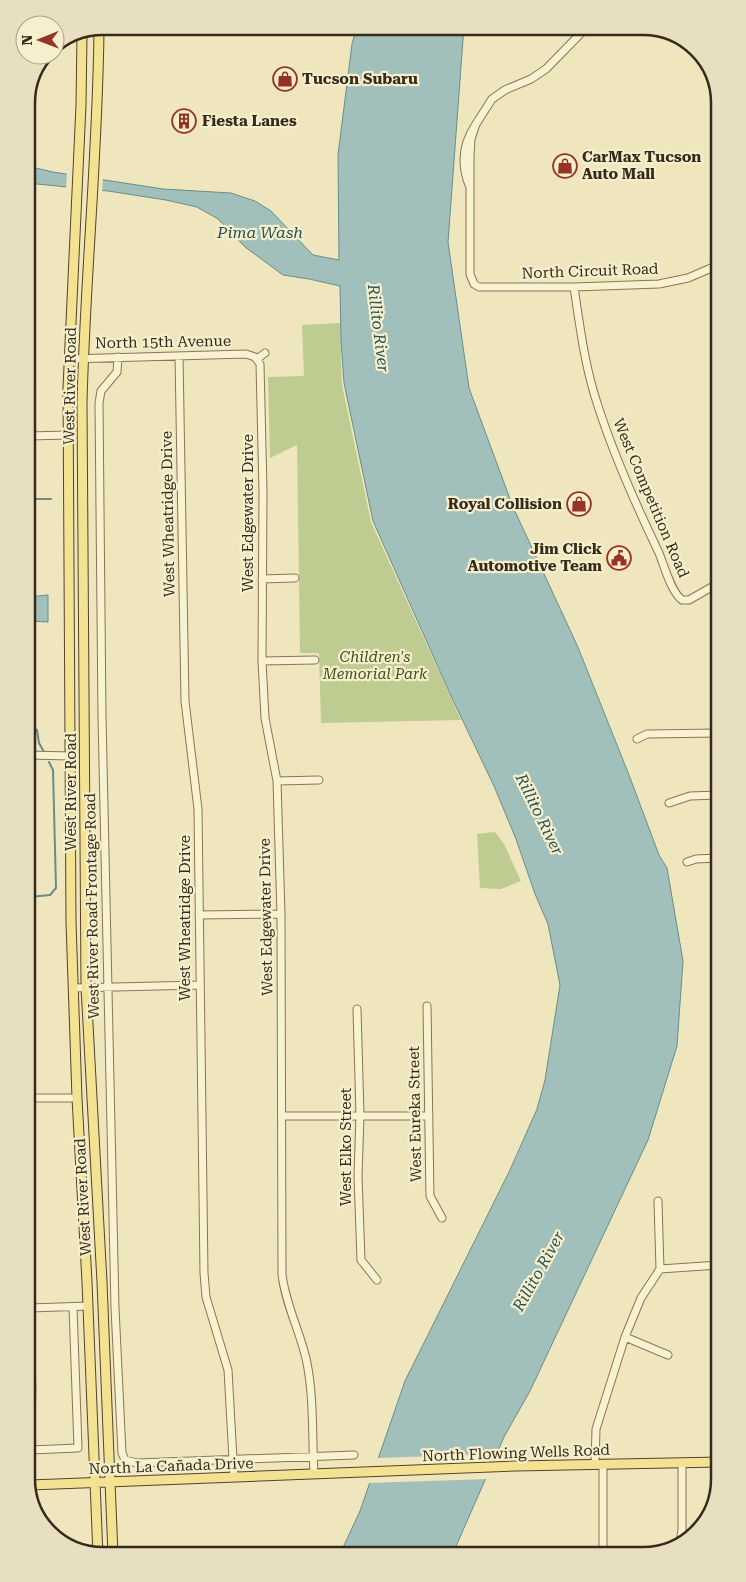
<svg xmlns="http://www.w3.org/2000/svg" width="746" height="1582" font-family="'Roboto Serif',serif">
<rect width="100%" height="100%" fill="#efe6bd"/>
<path fill="#becc92" d="M340,323L342,385L371,522L461,720L321,723L319,653H300L297,445L270,458L268,377L304,376L302,325Z
M495,832L504,844L521,881L501,889L480,888L477,834Z
M33,1383H37L36,1404L30,1405V1391L34,1390Z"/>
<path fill="#a1c0bb" stroke="#698d89" d="M357,26H464L448,242L469,388L513,507L577,645L629,775L659,855L667,868L683,961L677,1046L648,1140L530,1391L504,1437L453,1553L340,1554L360,1511L405,1381L510,1170L537,1109L545,1080L560,985L548,924L535,894L516,839L494,786L451,696L373,521L344,383L341,340L340,286L309,279L283,275L245,247L218,219L197,207L166,200L108,191L27,183V166L53,172L163,189L231,193L255,201L271,211L313,255L339,260L338,155L352,44Z
M48,595V622L28,621V597Z"/>
<path fill="#efe6bd" d="M67,171L103,177L102,193L66,190Z
M499,1454L489,1479L367,1483L376,1458Z"/>
<g fill="none" stroke-linecap="round" stroke-linejoin="round">
<path stroke="#698d89" stroke-width="2" d="M28,499H51
M28,726L37,730L39,743L44,752
M29,897L50,895L56,888L53,770L49,762"/>
<g stroke="#877656" stroke-width="9">
<path id="minor" d="M476,124L492,99L505,90L531,79L546,69L588,26
M469,185C460,162 463,143 476,124L471,139L470,156V274L474,284L479,287H574L659,284L688,278L716,266
M574,287C580,327 585,368 598,406C614,456 636,505 659,553C664,565 671,592 682,600H689L717,584
M179,356L185,701L198,809L204,1273L206,1297L228,1370L234,1477
M118,357L117,372L101,391L99,403L102,717L115,1308L122,1453L125,1460L137,1463L354,1455
M69,359L246,354L255,357L260,364L263,491L262,661L265,718L277,781L281,914L282,1274C285,1304 301,1333 307,1363C314,1399 312,1437 314,1474
M257,359L265,353
M27,436L69,435
M262,579L295,578
M262,661L315,660
M637,739L647,734L718,733
M28,755L71,756
M277,781L319,780
M669,803L690,796L718,795
M687,862L696,859L718,858
M199,915L281,914
M73,988L200,985
M427,1006L430,1196L442,1218
M357,1009L360,1115L358,1176L361,1260L377,1280
M29,1098H77
M283,1116H429
M660,1269L719,1265
M30,1308L88,1306
M625,1337L668,1355
M30,1450L78,1448L73,1307
M595,1465L596,1429L625,1337L641,1298L660,1269L658,1201
M680,1542L682,1530V1463
M603,1546V1465"/>
</g>
<g stroke="#54432b" stroke-width="11">
<path id="major" d="M99,28C98,153 85,278 82,403L86,987L102,1282L113,1555
M82,35L81,105L68,388L71,922L77,1098L87,1282L98,1556
M30,1485L516,1466L720,1462"/>
</g>
<use href="#minor" stroke="#f9f2d1" stroke-width="7"/>
<use href="#major" stroke="#f4e293" stroke-width="9"/>
</g>
<defs>
<g id="shop-ring" transform="scale(1.25)"><circle r="9.5" fill="#f6efcd" stroke="#973325" stroke-width="1.5"/><path d="M-5-2.5h2.3a2.7 3.5 0 0 1 5.4 0H5L5.5 6h-11ZM-1.5-2.5h3a1.5 2.3 0 0 0-3 0Z" fill="#973325"/></g>
<g id="building-ring" transform="scale(1.25)"><circle r="9.5" fill="#f6efcd" stroke="#973325" stroke-width="1.5"/><path d="M-4-6H4V6H1V3H-1V6H-4ZM-2.5-4.3h1.7v1.8h-1.7ZM.8-4.3h1.7v1.8H.8ZM-2.5-1h1.7V.8h-1.7ZM.8-1h1.7V.8H.8Z" fill="#973325"/></g>
<g id="civic-ring" transform="scale(1.25)"><circle r="9.5" fill="#f6efcd" stroke="#973325" stroke-width="1.5"/><path d="M-.6-6.5H3V-4.5H.6V-3L4-1V1h2V6H-6V1h2V-1L-.6-3ZM-1.2 2.5V6h2.4V2.5Z" fill="#973325"/></g>
</defs>
<g fill-rule="evenodd">
<use href="#shop-ring" x="285" y="79"/>
<use href="#building-ring" x="184" y="121"/>
<use href="#shop-ring" x="565" y="166"/>
<use href="#shop-ring" x="579" y="504"/>
<use href="#civic-ring" x="619" y="558"/>
</g>
<g text-anchor="middle" stroke-width="4.5" stroke-linejoin="round" paint-order="stroke">
<g font-size="15" font-weight="bold" fill="#362b1b" stroke="#f6efcd" text-anchor="start">
<text x="302" y="84">Tucson Subaru</text>
<text x="202" y="126">Fiesta Lanes</text>
<text x="582" y="162">CarMax Tucson<tspan x="582" dy="17">Auto Mall</tspan></text>
<text x="562" y="509" text-anchor="end">Royal Collision</text>
<text x="602" y="554" text-anchor="end">Jim Click<tspan x="602" dy="17">Automotive Team</tspan></text>
</g>
<g font-size="15" fill="#362b1b" stroke="#f6efcd">
<text transform="translate(590 271) rotate(-2)" y="5">North Circuit Road</text>
<text transform="translate(163 342) rotate(-1)" y="5">North 15th Avenue</text>
<text transform="translate(70 386) rotate(-89)" y="5">West River Road</text>
<text transform="translate(651 498) rotate(67)" y="5">West Competition Road</text>
<text transform="translate(248 513) rotate(-90)" y="5">West Edgewater Drive</text>
<text transform="translate(168 514) rotate(-91)" y="5">West Wheatridge Drive</text>
<text transform="translate(71 792) rotate(-90)" y="5">West River Road</text>
<text transform="translate(92 906) rotate(-91)" y="5">West River Road Frontage Road</text>
<text transform="translate(266 917) rotate(-91)" y="5">West Edgewater Drive</text>
<text transform="translate(185 918) rotate(-90)" y="5">West Wheatridge Drive</text>
<text transform="translate(415 1114) rotate(-91)" y="5">West Eureka Street</text>
<text transform="translate(346 1147) rotate(-90)" y="5">West Elko Street</text>
<text transform="translate(83 1197) rotate(-93)" y="5">West River Road</text>
<text transform="translate(516 1453) rotate(-2)" y="5">North Flowing Wells Road</text>
<text transform="translate(171 1466) rotate(-2)" y="5">North La Cañada Drive</text>
</g>
<g font-size="15" font-style="italic" fill="#405321" stroke="#f6efcd">
<text x="375" y="662">Children's<tspan x="375" dy="17">Memorial Park</tspan></text>
</g>
<g font-size="16" font-style="italic" fill="#2a5356" stroke="#f6efcd">
<text x="260" y="238">Pima Wash</text>
<text transform="translate(379 328) rotate(83)" y="6">Rillito River</text>
<text transform="translate(540 814) rotate(64)" y="6">Rillito River</text>
<text transform="translate(538 1271) rotate(-61)" y="6">Rillito River</text>
</g>
</g>
<path d="M0 0H746V1582H0ZM103 35H643A68 68 0 0 1 711 103V1479A68 68 0 0 1 643 1547H103A68 68 0 0 1 35 1479V103A68 68 0 0 1 103 35Z" fill="#e7dfbf" fill-rule="evenodd"/>
<path fill="none" stroke="#362b1b" stroke-width="2.5" d="M103 35H643A68 68 0 0 1 711 103V1479A68 68 0 0 1 643 1547H103A68 68 0 0 1 35 1479V103A68 68 0 0 1 103 35Z"/>
<g transform="translate(40 40) rotate(269)"><circle r="24" fill="#f6efcd" stroke="#a9a186"/>
<path d="M0-4L9 19L0 12L-9 19Z" fill="#973325"/>
<text y="-8" font-size="14" font-weight="bold" text-anchor="middle" fill="#362b1b">N</text>
</g>
</svg>
